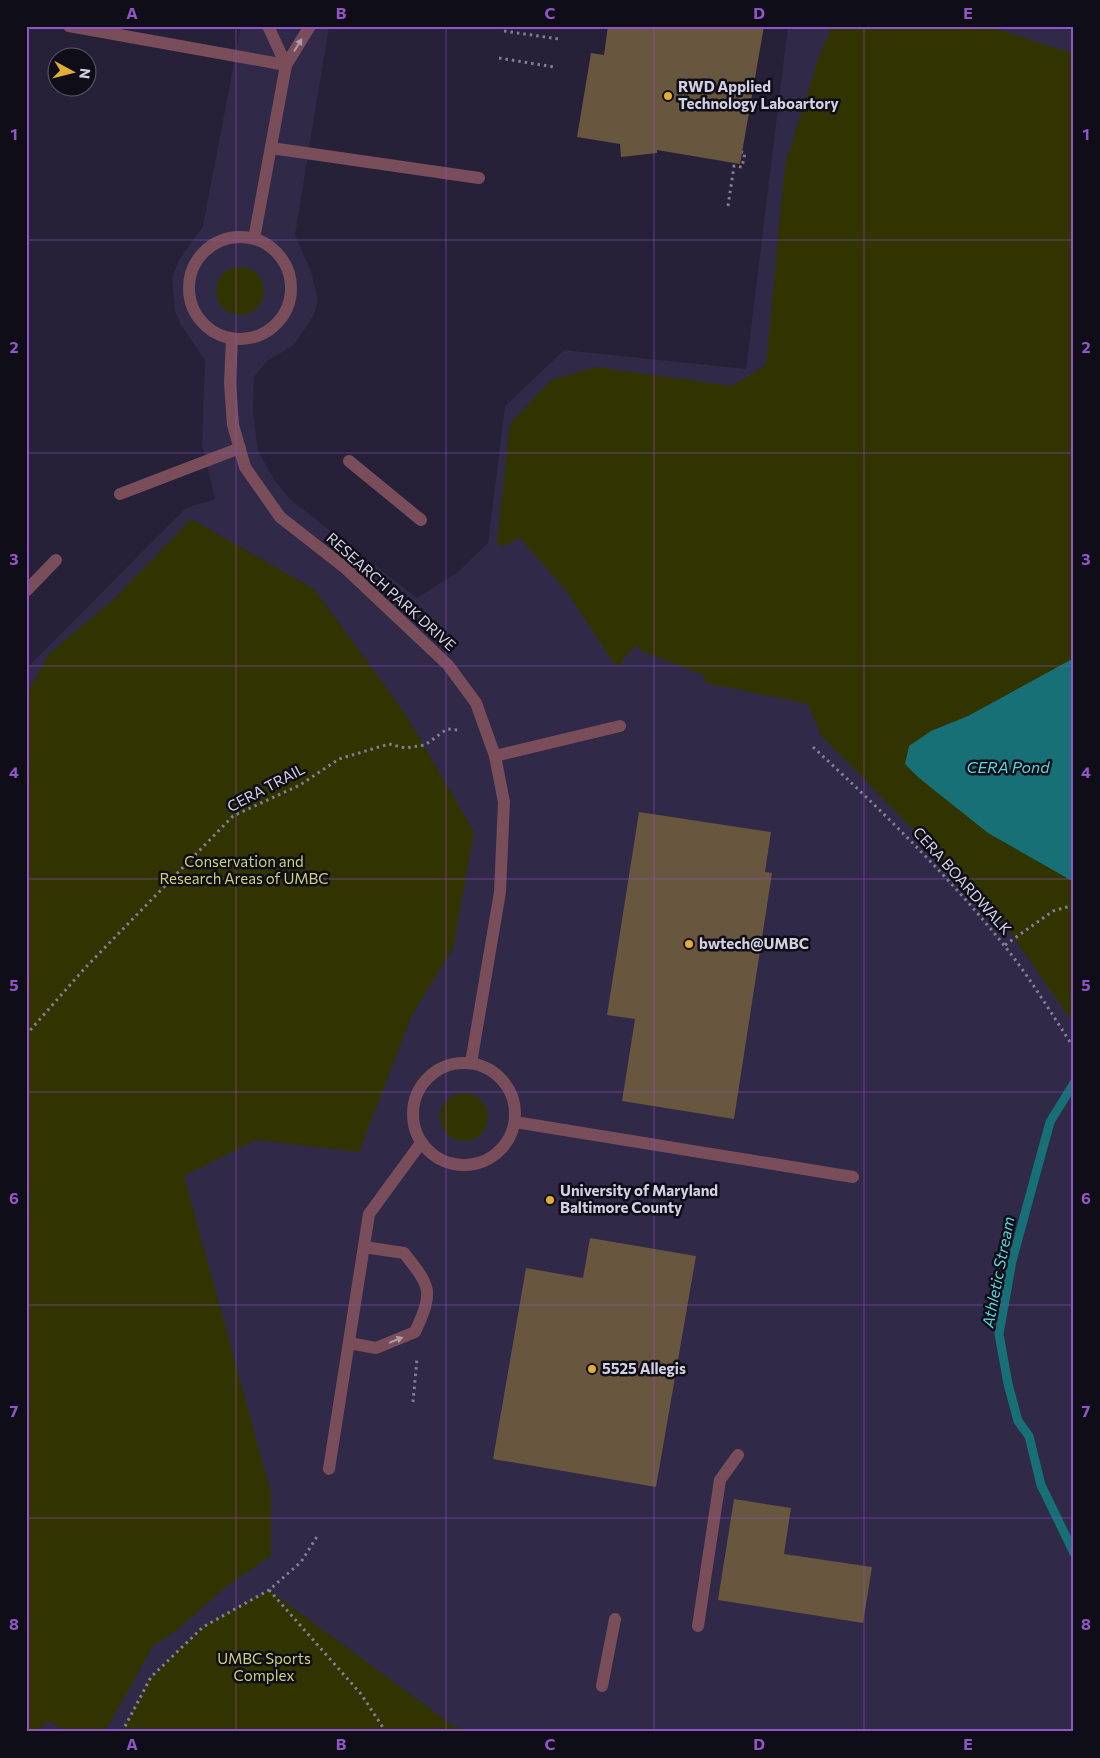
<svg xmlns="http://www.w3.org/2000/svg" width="1100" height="1758" font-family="Commissioner,sans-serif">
<rect width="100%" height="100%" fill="#262139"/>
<path fill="#302947" d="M241,26H329L295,235L311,272L318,299L314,315L294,345L267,361L254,377L253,412L258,451L275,481L292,501L417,598L458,572L488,543L505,406L564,350L746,369L788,26H1074V1732H26V669L186,508L215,499L202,445L205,360L181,325L175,311L172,278L179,260L203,226Z"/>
<path fill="#323400" d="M832,26H987L1074,54V1024L1001,919L821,735L808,704L706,683L703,675L642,651L636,645L623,659L620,666L613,662L567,592L520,538L501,547L497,542L510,424L551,380L596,367L732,386L766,365L785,165L819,57Z
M216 291a24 24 0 1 1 48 0a24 24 0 1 1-48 0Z
M191,519L314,589L404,712L474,832L453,948L412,1015L359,1152L256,1140L184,1176L271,1493V1556L223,1589L178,1629L152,1647L105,1732H68L48,1721L38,1732H26V695L50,653L114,599Z
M440 1117a24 24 0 1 1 48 0a24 24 0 1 1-48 0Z
M269,1590L452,1725L471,1732H122L151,1677L203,1627Z"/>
<path fill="#167075" d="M1074,658V882L988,833L919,778L905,764L909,746L931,731L968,716Z"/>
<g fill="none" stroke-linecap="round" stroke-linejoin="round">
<path stroke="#167075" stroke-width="9" d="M1074,1083L1050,1122L1012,1261L999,1334L1008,1384L1018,1421L1029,1436L1041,1485L1074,1553"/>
</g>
<path fill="#68563e" d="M608,26H764L740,164L657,150V153L621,157L620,144L577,137L591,53L604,55Z
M639,812L771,832L765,872L772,873L734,1119L622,1101L635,1019L607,1015Z
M590,1238L696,1256L656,1487L493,1459L526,1268L583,1278Z
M734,1499L791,1508L784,1554L872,1567L863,1623L718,1600Z"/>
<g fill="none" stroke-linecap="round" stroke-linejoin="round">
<path stroke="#827e92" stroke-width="3" stroke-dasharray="2.5 4" stroke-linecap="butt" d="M504,31L559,39
M499,58L554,67
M728,206L734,166L742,167L745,153L742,152
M813,747C880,809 946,873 1003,944C1029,976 1051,1013 1074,1048
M1005,945L1053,911L1074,905
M26,1035L84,969L233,816L300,785L339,759L389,744L405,748L425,745L447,729L458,730
M413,1402L417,1359
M269,1590L361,1694L386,1732
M122,1732L151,1677L203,1627L269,1590L301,1562L318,1535"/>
<path stroke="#7a4d5b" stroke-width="12" d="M69,26L286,65
M271,148L479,178
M349,461L421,520
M120,494L240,448
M26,591L56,560
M495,756L620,726
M515,1122L853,1177
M349,1343L376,1348L415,1332C434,1291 431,1287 404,1253L364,1247
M329,1469L369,1214L421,1143
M698,1626L720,1480L738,1455
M602,1686L615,1619"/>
<path stroke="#7a4d5b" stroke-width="12" d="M268,26L286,65
M189 288a51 51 0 1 1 102 0a51 51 0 1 1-102 0Z
M254,239L286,65L310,26
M232,338L230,383L233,425L245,467L280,517L344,567L448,665L476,703L495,756L504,802L500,892L471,1063
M413 1114a51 51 0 1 1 102 0a51 51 0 1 1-102 0Z"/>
</g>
<defs><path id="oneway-solid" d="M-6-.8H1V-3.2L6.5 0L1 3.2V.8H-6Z" transform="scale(1.25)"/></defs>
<g fill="#af9cab">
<use href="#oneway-solid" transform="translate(298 45) rotate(-58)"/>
<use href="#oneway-solid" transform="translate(396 1340) rotate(-22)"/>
</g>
<path fill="none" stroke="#9155c8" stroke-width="1" stroke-opacity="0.55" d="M236,26V1732M446,26V1732M654,26V1732M864,26V1732M26,240H1074M26,453H1074M26,666H1074M26,879H1074M26,1092H1074M26,1305H1074M26,1518H1074"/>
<g fill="#e4ae35" stroke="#0f0d17" stroke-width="2">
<circle cx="668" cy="96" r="5"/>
<circle cx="689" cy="944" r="5"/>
<circle cx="550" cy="1200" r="5"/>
<circle cx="592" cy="1369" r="5"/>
</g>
<g text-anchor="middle" stroke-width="5" stroke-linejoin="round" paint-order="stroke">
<g font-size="15" font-weight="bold" fill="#d3d1e1" stroke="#0f0d17" text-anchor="start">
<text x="678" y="92">RWD Applied<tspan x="678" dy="17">Technology Laboartory</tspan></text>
<text x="699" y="949">bwtech@UMBC</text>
<text x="560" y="1196">University of Maryland<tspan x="560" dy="17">Baltimore County</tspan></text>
<text x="602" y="1374">5525 Allegis</text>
</g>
<g font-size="15" fill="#d3d1e1" stroke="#0f0d17">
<text transform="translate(391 592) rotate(42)" y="5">RESEARCH PARK DRIVE</text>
<text transform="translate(266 788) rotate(-28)" y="5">CERA TRAIL</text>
<text transform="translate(962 881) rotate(48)" y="5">CERA BOARDWALK</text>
</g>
<g font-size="15" fill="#ccd17b" stroke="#0f0d17">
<text x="244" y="867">Conservation and<tspan x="244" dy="17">Research Areas of UMBC</tspan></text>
<text x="264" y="1664">UMBC Sports<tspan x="264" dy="17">Complex</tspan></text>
</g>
<g font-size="16" font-style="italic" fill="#5cd7de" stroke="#0f0d17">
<text x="1008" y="773">CERA Pond</text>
<text transform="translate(998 1272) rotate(-79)" y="6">Athletic Stream</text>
</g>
</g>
<rect width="1100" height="1758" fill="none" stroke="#0f0d17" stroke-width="55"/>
<g transform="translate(72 72) rotate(97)"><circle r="24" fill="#0f0d17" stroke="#5d5b68"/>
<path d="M0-4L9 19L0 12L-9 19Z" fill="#e4ae35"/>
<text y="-8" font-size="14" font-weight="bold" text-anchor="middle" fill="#d3d1e1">N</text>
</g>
<rect x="28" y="28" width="1044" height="1702" fill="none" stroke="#9155c8" stroke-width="2"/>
<g font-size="16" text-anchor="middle" font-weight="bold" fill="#9155c8">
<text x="132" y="19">A</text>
<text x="341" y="19">B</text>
<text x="550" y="19">C</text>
<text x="759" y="19">D</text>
<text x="968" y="19">E</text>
<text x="14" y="140">1</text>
<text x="1086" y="140">1</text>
<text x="14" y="353">2</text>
<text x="1086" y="353">2</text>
<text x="14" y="565">3</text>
<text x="1086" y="565">3</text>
<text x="14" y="778">4</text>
<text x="1086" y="778">4</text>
<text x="14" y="991">5</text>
<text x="1086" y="991">5</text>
<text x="14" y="1204">6</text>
<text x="1086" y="1204">6</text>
<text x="14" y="1417">7</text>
<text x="1086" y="1417">7</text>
<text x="14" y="1630">8</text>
<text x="1086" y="1630">8</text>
<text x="132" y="1750">A</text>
<text x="341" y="1750">B</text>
<text x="550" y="1750">C</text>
<text x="759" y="1750">D</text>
<text x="968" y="1750">E</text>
</g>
</svg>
